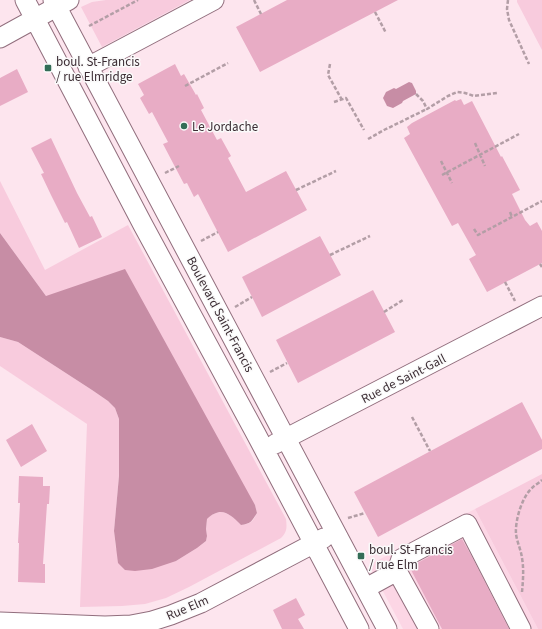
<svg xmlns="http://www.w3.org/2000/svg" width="542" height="629" font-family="'Source Sans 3',sans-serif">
<rect width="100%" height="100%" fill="#fde5ee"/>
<path fill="#fcd6e5" d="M475,509L538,629H403L369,565Z"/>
<path fill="#f8cbdd" d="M106,0H190L102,47L81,7L92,2Z
M517,0H542V50L517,2Z
M0,181L45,270L128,225L286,519C287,528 287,532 281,538L189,587L166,598L145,604L122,606L80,607L87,424L0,366V337L18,342L92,390L108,401L115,408L119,419V476L114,531L116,549L176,561L197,548L206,541L207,536L206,529L207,519C221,506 229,513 241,525C251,524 253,521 257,513L255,505L46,296L0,233Z
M542,474V629H538L475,509Z"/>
<path fill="#c78da5" d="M409,82L412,83L416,91V94L403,101L402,103L393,108L387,106L383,98L386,92L394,88L396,89Z
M0,233L46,296L125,269L255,505L257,513C252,521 251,524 241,525C229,513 221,506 207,519L206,529L207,536L206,541L197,548L176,561L152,569L135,571L125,570L118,563L114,531L119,476V419L115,408L108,401L92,390L18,342L0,337Z"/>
<path fill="#e8acc5" d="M287,0H398L260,72L236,27Z
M175,64L181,76L184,74L196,95L197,94L204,108L201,110L217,140L221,138L231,156L228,158L246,192L286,171L307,210L228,252L198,194L194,197L187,183L184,184L163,144L168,142L152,112L149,114L140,98L144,95L138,84Z
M17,69L28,92L0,106V78Z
M461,99L464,105L472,101L501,157L502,156L520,190L512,194L525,220L530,226L537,222L542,231V263L487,292L469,259L476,255L458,223L452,226L404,138L410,134L407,127L412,123L455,100L456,101Z
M51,138L77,193L90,217L92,216L102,237L79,248L67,222L65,223L51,195L41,174L44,173L31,148Z
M320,236L341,275L262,317L242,277Z
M373,290L395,332L298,383L276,340Z
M522,402L542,440V449L378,537L354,492Z
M32,424L47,451L21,467L6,440Z
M19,476L43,477V486H50L49,504H47L43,564H45V583L18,582L19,543H18L20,503H18Z
M462,539L471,555L509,629H442L410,568V567Z
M296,598L305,615L298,619L304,629H282L273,610Z"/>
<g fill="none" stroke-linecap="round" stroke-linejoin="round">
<g stroke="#916e7d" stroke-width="21">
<path id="minor" d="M25,0L143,225L256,434L359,629
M53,0L387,629
M0,38L69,0
M88,67L214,0
M275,444L542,306
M397,571L401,559L467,524L521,629
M366,588L397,571L429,629
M0,622L105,626L131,625L152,621L171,615L201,603L324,538"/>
</g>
<path stroke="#b39ea6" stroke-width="2.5" stroke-dasharray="4 2" stroke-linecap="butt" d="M254,0L261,14
M508,0L507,9L509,20L529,64
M375,12L386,33
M89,26L138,0
M330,64L328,75L342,100
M185,86L228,63
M416,94L423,101L427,109L448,96L457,92L465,93L474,96L497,93
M334,102L346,98L364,130
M368,139L384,130L427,109
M475,143L485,166
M441,161L452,183
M165,173L179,166
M442,175L519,134
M296,190L336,171
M510,212L512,217
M474,229L478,235L542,201
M201,241L218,232
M330,255L370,236
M540,264L542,267
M505,282L515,301
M235,307L252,297
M384,312L403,300
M270,372L287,363
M412,417L430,451
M348,518L365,513
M522,592C523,581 524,569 522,558C521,550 517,542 516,534C515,520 522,497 532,488C535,485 539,483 542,480"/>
<use href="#minor" stroke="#fff" stroke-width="19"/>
</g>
<g fill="#336d57" stroke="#fafafa" stroke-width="1.5">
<rect x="44" y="64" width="8" height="8" rx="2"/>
<circle cx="184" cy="126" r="4"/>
<rect x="357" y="552" width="8" height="8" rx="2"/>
</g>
<g text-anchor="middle" stroke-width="3" stroke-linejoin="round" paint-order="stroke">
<g font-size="13" fill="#3b2c33" stroke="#fafafa" text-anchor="start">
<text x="56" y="66">boul. St-Francis<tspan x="56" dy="15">/ rue Elmridge</tspan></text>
<text x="192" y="131">Le Jordache</text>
<text x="369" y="554">boul. St-Francis<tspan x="369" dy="15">/ rue Elm</tspan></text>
</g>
<g font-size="13" fill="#3b2c33" stroke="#fafafa">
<text transform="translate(221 314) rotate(62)" y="5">Boulevard Saint-Francis</text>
<text transform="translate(403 378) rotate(-27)" y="5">Rue de Saint-Gall</text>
<text transform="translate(187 607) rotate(-23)" y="5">Rue Elm</text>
</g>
</g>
</svg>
